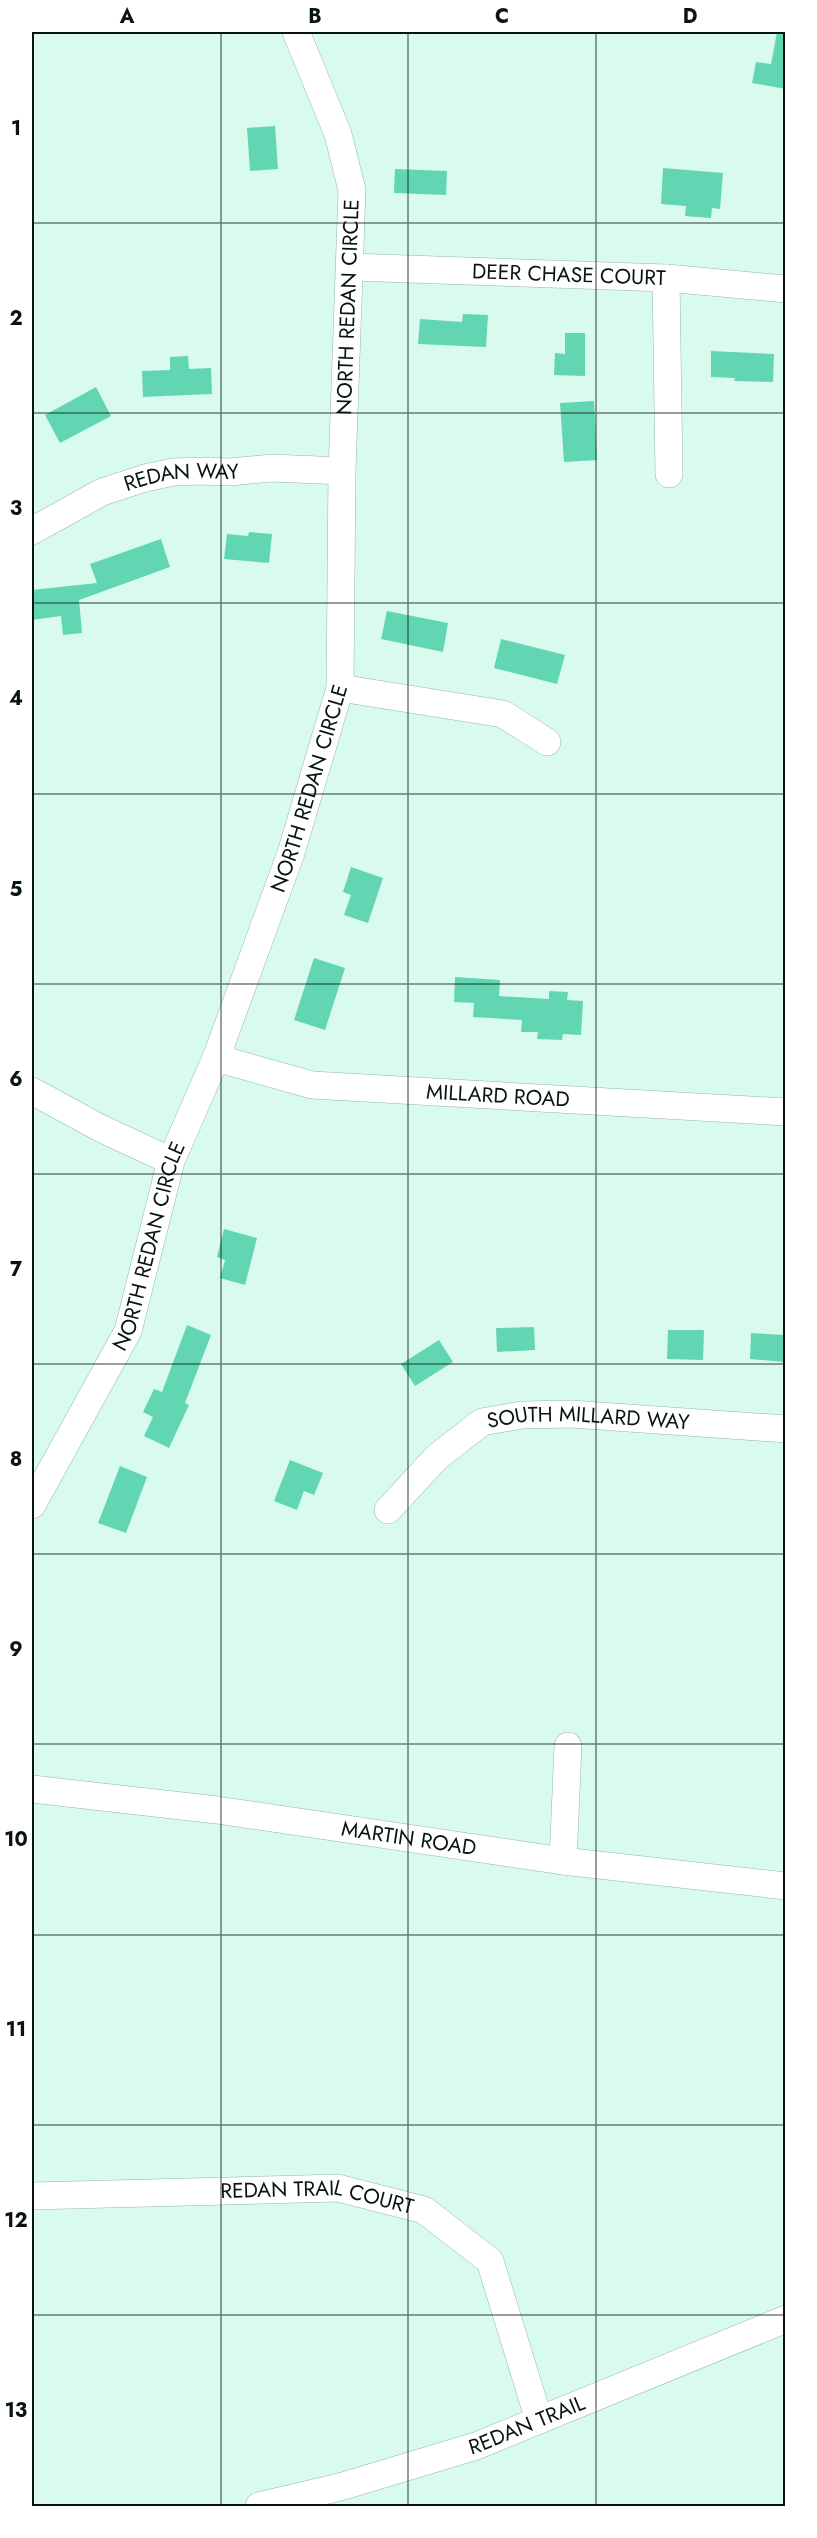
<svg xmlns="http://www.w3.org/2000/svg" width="817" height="2538" font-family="Jost,sans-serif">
<rect width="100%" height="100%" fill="#d8fbed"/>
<path fill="#62d6b2" d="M777,32H786V89L752,83L756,62L771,64Z
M275,126L278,169L250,171L247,128Z
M663,168L723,173L720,209L712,208L711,218L685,216L686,206L661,204Z
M395,169L447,171L446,195L394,193Z
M463,314L488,315L486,347L418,344L420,319L462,322Z
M565,333H585V376L554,375L555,353L565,354Z
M711,351L774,354L773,382L734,381L735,378L711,377Z
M188,356L189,369L211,368L212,394L143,397L142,371L170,370V357Z
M96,387L111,416L60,443L45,415Z
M594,401L597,460L564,462L560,403Z
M249,532L272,534L269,563L224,559L227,534L248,536Z
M161,539L170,567L79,600L82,633L63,635L61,616L32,620V590L97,583L90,564Z
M387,611L448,623L443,652L381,639Z
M501,639L565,655L557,684L494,668Z
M351,867L383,878L368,923L344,915L351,895L343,892Z
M314,958L345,968L325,1030L294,1020Z
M455,977L500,980L499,996L549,999V991L568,992L567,1000L583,1001L581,1035L563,1034L562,1040L537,1039L538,1032H521L522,1020L473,1017L474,1003L454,1002Z
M224,1229L257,1238L245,1285L220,1278L225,1260L217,1257Z
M187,1325L211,1335L185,1403L189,1405L169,1448L144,1436L153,1417L143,1412L154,1389L162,1392Z
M534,1327L535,1350L497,1352L496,1328Z
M668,1330H704L703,1360L667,1359Z
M751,1333L786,1335V1362L750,1359Z
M439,1340L453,1362L415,1386L401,1364Z
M290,1460L323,1473L314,1495L304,1491L297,1510L274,1501Z
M120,1466L147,1477L126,1533L98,1523Z"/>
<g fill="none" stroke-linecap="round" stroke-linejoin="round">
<g stroke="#95b6a9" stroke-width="28">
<g id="minor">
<path id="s1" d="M351,267L666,278L786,289"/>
<path d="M666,278L669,474"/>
<path id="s2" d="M32,531L102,492L145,478L173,472L202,471L230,472L272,468L342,471"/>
<path d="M340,688L503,714L547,742"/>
<path id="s3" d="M216,1058L312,1085L786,1112"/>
<path d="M32,1091L100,1128L171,1161"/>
<path id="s4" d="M32,1505L128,1331L171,1161L216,1058L291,853L340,688L342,471L352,190L338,134L296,32"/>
<path id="s5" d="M388,1510L437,1457L482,1422L522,1415L571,1414L786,1429"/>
<path id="s6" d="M32,1789L217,1810L563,1861L786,1886"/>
<path d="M563,1861L568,1746"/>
<path id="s7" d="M32,2196L338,2188L424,2210L490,2261L539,2420"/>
<path id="s8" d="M259,2506L340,2487L476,2446L786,2319"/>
</g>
</g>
<use href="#minor" stroke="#fff" stroke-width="27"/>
</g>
<path fill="none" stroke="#07140f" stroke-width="1.5" stroke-opacity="0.55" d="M221,32V2506M408,32V2506M596,32V2506M32,223H786M32,413H786M32,603H786M32,794H786M32,984H786M32,1174H786M32,1364H786M32,1554H786M32,1744H786M32,1935H786M32,2125H786M32,2315H786"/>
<g text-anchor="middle" stroke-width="4.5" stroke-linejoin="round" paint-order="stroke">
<g font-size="21" fill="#07140f" stroke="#fff">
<text dy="7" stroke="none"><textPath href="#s1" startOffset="218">DEER CHASE COURT</textPath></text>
<text dy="7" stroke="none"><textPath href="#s4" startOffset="1258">NORTH REDAN CIRCLE</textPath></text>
<text dy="7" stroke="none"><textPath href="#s2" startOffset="162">REDAN WAY</textPath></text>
<text dy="7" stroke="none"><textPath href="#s4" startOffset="772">NORTH REDAN CIRCLE</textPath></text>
<text dy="7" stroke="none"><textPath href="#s3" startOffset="286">MILLARD ROAD</textPath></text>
<text dy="7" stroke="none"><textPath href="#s4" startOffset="286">NORTH REDAN CIRCLE</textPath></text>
<text dy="7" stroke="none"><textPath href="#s5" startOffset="236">SOUTH MILLARD WAY</textPath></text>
<text dy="7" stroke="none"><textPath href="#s6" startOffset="380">MARTIN ROAD</textPath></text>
<text dy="7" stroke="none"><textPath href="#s7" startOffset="286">REDAN TRAIL COURT</textPath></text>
<text dy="7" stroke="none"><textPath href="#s8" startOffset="280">REDAN TRAIL</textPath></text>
</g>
</g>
<rect width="817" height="2538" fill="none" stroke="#ffffff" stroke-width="66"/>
<rect x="33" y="33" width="751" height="2472" fill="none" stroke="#07140f" stroke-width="2"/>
<g font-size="20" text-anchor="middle" font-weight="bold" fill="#07140f">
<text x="127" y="23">A</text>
<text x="315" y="23">B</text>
<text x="502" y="23">C</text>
<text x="690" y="23">D</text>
<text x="16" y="135">1</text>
<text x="16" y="325">2</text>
<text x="16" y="515">3</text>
<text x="16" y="705">4</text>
<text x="16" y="896">5</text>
<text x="16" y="1086">6</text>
<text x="16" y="1276">7</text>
<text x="16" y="1466">8</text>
<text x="16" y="1656">9</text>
<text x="16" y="1846">10</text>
<text x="16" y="2036">11</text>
<text x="16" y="2227">12</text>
<text x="16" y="2417">13</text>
</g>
</svg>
